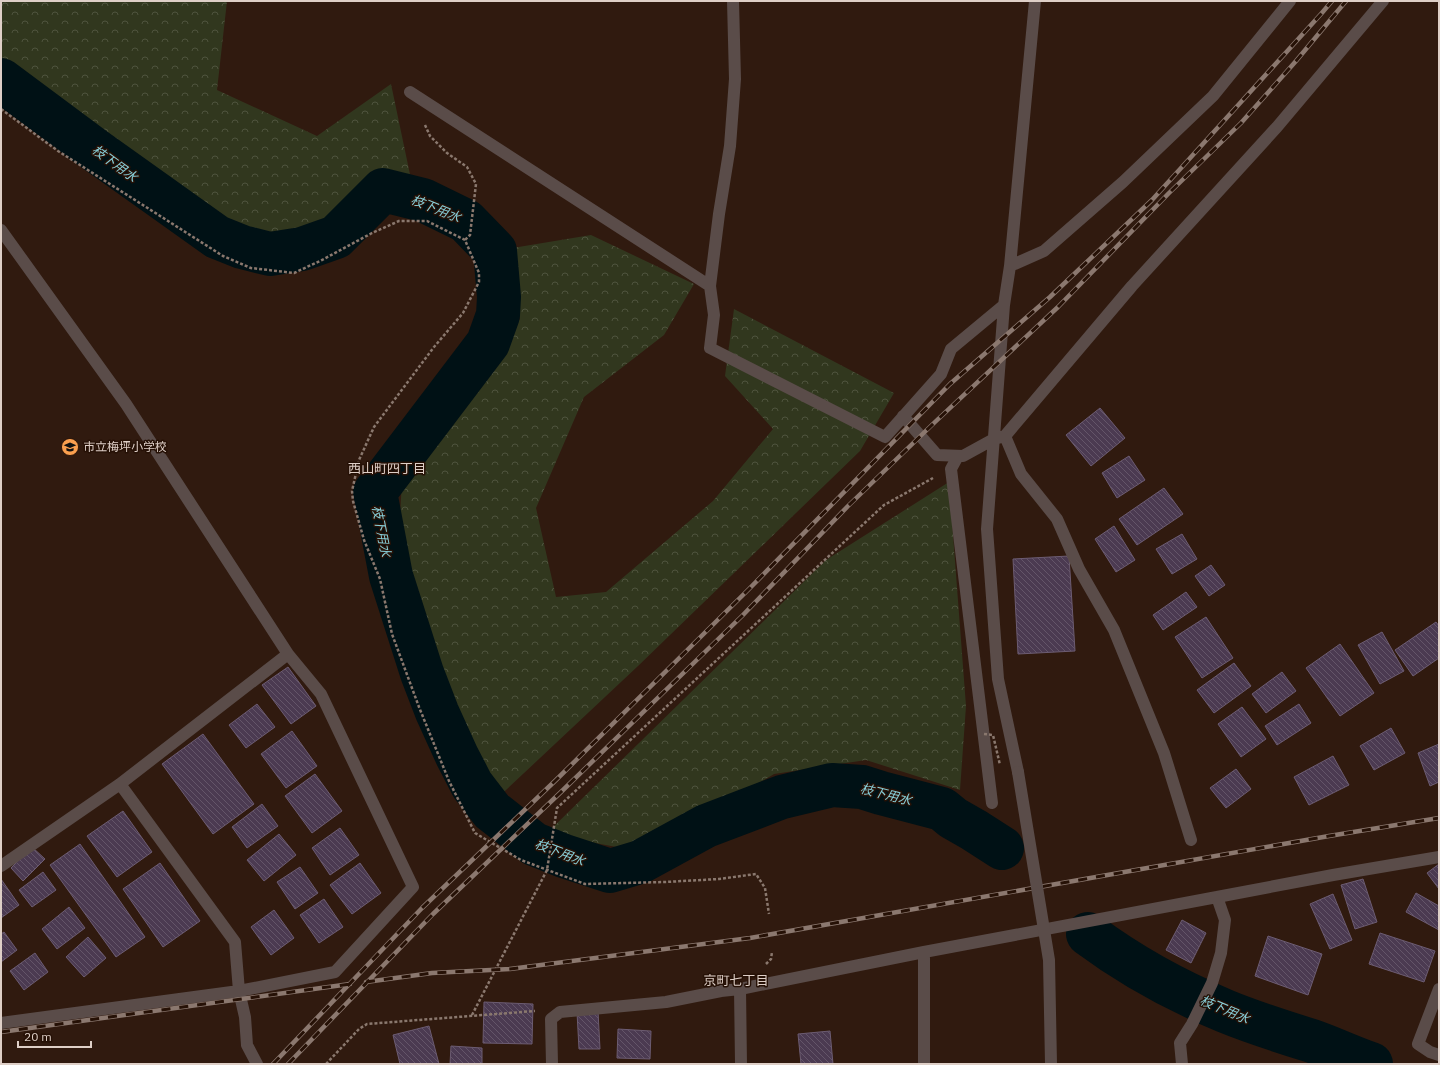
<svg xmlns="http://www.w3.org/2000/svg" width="1440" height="1065" font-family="'IBM Plex Sans','Noto Sans JP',sans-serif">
<defs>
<pattern id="forest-crowns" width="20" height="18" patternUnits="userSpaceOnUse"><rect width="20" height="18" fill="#31371e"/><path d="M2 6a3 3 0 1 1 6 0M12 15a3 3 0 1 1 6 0" fill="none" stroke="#4e533d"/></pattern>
<pattern id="building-back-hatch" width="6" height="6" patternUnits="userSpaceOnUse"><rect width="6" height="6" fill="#4b3a51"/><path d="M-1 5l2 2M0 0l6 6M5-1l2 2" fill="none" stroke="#645569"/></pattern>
</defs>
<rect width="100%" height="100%" fill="#301a0f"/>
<path fill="url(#forest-crowns)" d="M1,1H227L217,90L317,136L391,84L412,184L298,254L149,202L1,95Z
M591,235L694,284L664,335L584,397L536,508L556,597L606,592L713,501L773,429L725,376L734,309L894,393L860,451L638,666L490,805L438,695L397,569L402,481L520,319L506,249Z
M949,482L966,706L960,790L866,760L774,774L644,852L546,834L826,560Z"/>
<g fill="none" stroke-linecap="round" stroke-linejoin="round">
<path stroke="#001115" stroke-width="44" d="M1,80L95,150L217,237L242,247L270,254L302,249L336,237L383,190L423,200L466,221L495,251L499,297L498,315L488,343L375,492L391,576L422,673L437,712L457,756L472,785L492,811L534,844L564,856L610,871L640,862L706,826L782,797L832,785L862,787L881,793L942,809L953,818L974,830L1002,848
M1088,934C1131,966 1177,991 1225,1011C1254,1023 1283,1032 1312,1041C1332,1048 1351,1057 1371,1064"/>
</g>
<path fill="url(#building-back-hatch)" stroke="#6c5c72" d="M1100,408L1125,438L1091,466L1066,435Z
M1129,456L1145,480L1117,498L1102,473Z
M1164,488L1183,514L1137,545L1119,519Z
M1114,526L1135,560L1116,572L1095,539Z
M1182,534L1197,559L1172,574L1156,549Z
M1069,556L1075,651L1018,654L1013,559Z
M1211,565L1225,585L1209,596L1195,576Z
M1186,592L1197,607L1163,630L1153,615Z
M1206,617L1233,658L1202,678L1175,637Z
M1436,622L1439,626V658L1413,676L1395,650Z
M1382,632L1404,671L1380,684L1358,645Z
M1340,644L1374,693L1340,716L1306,668Z
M1234,663L1251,686L1214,713L1197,690Z
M288,667L316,706L291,724L262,685Z
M1282,672L1296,691L1266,713L1252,694Z
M257,704L275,727L246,748L229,725Z
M1299,704L1311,723L1277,745L1265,726Z
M1242,707L1266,739L1241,757L1218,724Z
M1391,728L1405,753L1374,770L1360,746Z
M292,731L317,766L286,788L261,754Z
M203,734L254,804L213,834L162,764Z
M1439,744V782L1430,786L1418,753Z
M1333,756L1349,785L1309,805L1294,777Z
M1236,769L1251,789L1226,808L1210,788Z
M315,774L342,811L312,833L285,796Z
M262,804L278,826L247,848L232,827Z
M123,811L152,852L117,877L87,836Z
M340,828L359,855L330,875L312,848Z
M279,834L296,855L264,881L247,860Z
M80,844L145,937L116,957L50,865Z
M32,847L45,859L23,881L11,868Z
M160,863L200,921L163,947L123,889Z
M360,863L381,893L352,914L330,885Z
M1439,864V889L1427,873Z
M300,867L318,893L295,909L277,882Z
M43,872L56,890L32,907L19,890Z
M1,879L19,905L1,918Z
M1363,879L1377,922L1355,929L1341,885Z
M1416,893L1439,906V930L1406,912Z
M1333,894L1352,940L1330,949L1310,904Z
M324,899L343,927L319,943L300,915Z
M69,907L85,928L57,949L42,929Z
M274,910L294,938L271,955L251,927Z
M1182,920L1206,933L1191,963L1166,950Z
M4,932L17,950L1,962V934Z
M1380,933L1435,951L1424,982L1369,964Z
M1268,936L1322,954L1308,995L1255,976Z
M88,937L106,958L84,977L66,957Z
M35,953L48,972L24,990L10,971Z
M484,1002L533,1004L532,1044L483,1043Z
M598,1011L600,1049H579L577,1012Z
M429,1026L439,1064H400L393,1035Z
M618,1029L651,1031L650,1059L617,1058Z
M830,1031L833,1064H801L798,1034Z
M451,1046L482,1048V1064H450Z"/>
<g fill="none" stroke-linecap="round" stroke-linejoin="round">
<path stroke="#8a786e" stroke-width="2.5" stroke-dasharray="3 2" stroke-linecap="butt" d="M1,109L58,151L223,256L251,268L294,273L322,260L372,233L399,221H427L465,240L479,273V282L463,313L434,347L374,427L359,460L352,491L353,501L364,540L380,579L392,634L419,707L449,781L475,833L521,860L585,884L665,882L719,879L756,874L765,888L769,914
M425,125L430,136L447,153L467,167L476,184L470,235L465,240
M766,964L771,959L772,952
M472,1015L547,870L557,808L884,505L933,478
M326,1064L359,1029L367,1024L535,1011"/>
<path stroke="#5a4c49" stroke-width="12" d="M733,1L735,79L730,146L719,214L710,286L714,315L710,348L885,437L941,374L951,349L1004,305
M410,92L710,286
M1,230L126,404L288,654L321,694L413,887L335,972L239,991L1,1023
M1010,266L1044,251L1123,182L1213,96L1290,1
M903,416L937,455L963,456L994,439L1005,436L1132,286L1277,127L1383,1
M1005,436L1021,474L1057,519L1079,569L1114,630L1164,753L1191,840
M958,456L951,469L992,803
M1018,772L998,679L987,529L1004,305L1010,266L1035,1
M120,784L235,942L239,991L245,1017L247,1045L257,1064
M1,866L120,784L288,654
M924,952L1217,897
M740,989L741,1064
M1439,989L1418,1044L1430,1052L1439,1055
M552,1064L551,1019L560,1012L666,1002L721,991L740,989L924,952V1064
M1182,1064L1180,1043L1192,1024L1212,983L1221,953L1225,920L1217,897L1333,875L1439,857"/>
<g stroke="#8b786f" stroke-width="4.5">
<path id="rail" d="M366,982L432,973L510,969L750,938L1329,836L1439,818
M1,1032L350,984
M273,1064L422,908L556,780L749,589L950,384L1050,297L1152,200L1321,14L1332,1
M288,1064L433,914L561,792L742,616L848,506L935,422L1058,307L1169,193L1241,123L1296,61L1346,1"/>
</g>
<use href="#rail" stroke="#261106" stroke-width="3" stroke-dasharray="9" stroke-linecap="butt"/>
<path stroke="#8a786e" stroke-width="2.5" stroke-dasharray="3 2" stroke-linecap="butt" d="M984,734L993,735L1000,765"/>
<path stroke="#5a4c49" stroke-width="12" d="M1018,772L1049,960L1051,1064"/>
</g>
<defs>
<g id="school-disc" transform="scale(0.9)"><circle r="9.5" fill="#fa9f4f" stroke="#261106"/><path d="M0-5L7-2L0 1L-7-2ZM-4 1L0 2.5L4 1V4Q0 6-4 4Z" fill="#111"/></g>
</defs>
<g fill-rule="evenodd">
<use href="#school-disc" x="70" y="447"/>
</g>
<g text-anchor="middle" stroke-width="3" stroke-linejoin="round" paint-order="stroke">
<g font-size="12" fill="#decfc7" stroke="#261106" text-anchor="start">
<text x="83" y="451">市立梅坪小学校</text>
</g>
<g font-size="13" font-style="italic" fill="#87ced8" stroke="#261106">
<text transform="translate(115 163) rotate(36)" y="5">枝下用水</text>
<text transform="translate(436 208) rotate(22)" y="5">枝下用水</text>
<text transform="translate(382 531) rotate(79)" y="5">枝下用水</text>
<text transform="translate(886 794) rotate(14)" y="5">枝下用水</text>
<text transform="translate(560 852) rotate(21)" y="5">枝下用水</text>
<text transform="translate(1225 1009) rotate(23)" y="5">枝下用水</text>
</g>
<g font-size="13" fill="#decfc7" stroke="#261106">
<text x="387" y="473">西山町四丁目</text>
<text x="736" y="985">京町七丁目</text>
</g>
</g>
<rect width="1440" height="1065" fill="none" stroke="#decfc7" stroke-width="4"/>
<path d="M18 1041v6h73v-6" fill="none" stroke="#decfc7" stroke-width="2"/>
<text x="24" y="1041" font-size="12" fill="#decfc7" stroke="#261106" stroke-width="3" paint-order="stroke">20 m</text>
</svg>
